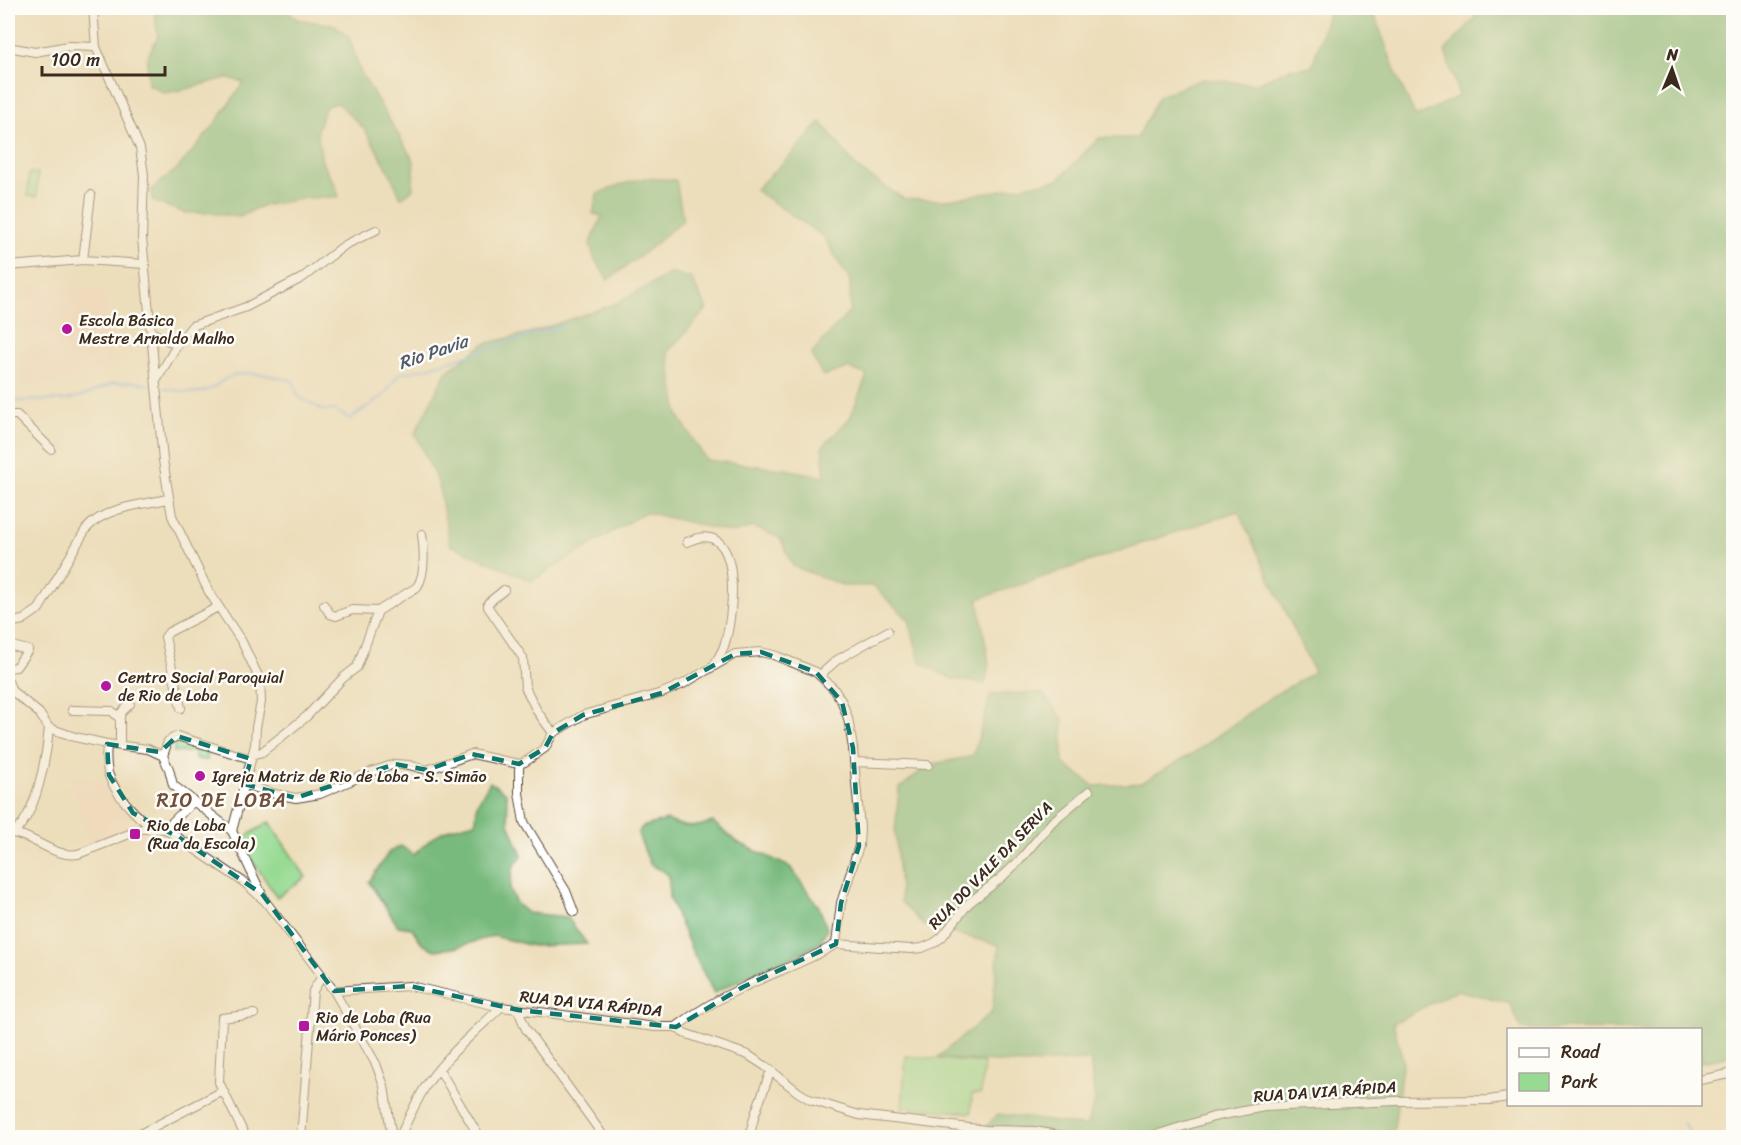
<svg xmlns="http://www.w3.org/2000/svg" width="1741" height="1145" font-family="Sriracha,sans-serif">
<rect width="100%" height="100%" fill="#fdfcf7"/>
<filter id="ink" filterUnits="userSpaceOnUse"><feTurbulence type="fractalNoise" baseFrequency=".0167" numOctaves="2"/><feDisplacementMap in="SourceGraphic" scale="12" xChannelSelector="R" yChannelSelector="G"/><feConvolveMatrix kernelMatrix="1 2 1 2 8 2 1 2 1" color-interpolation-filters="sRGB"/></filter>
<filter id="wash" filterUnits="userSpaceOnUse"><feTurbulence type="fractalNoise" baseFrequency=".008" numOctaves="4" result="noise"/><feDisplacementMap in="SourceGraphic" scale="24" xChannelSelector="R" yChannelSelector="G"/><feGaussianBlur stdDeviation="1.35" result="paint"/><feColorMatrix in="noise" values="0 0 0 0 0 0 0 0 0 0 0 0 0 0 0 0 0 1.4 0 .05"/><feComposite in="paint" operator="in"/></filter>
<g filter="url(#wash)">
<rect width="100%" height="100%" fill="#eddebb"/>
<path fill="#f2d5bd" d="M27,286L104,289L115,369L76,373L66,384L22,385Z
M77,776L112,786L132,813L128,827L87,846L72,779Z"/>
<path fill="#96da93" stroke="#688258" stroke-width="1.5" d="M29,173H38L37,197L28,196Z
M181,740L208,747L207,760L195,759V752H174L175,741Z
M269,822L306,877L277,897L239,841Z
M906,1056L984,1063L981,1094H972L971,1113L902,1107Z"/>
<path fill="#78ba7d" stroke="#5a724e" stroke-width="1.5" d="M154,8H285L297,19L335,25L349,37L361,73L414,161L413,189L401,198L388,169L365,130L338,103L326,106L317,130L322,162L335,184L339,197L306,198L262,206L240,217L209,213H185L152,201V189L178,168L212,128L244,82L226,78L187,89L165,93L148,84L147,58L158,36Z
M1475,8H1733V1054L1722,1058L1701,1062L1700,1030L1521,1029L1510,1004L1457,990L1393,1023L1403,1060L1393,1137H976L998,1114L1086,1126L1095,1102L1090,1060L1024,1064L937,1058L992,1012L999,945L924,926L901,902L895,831L899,789L928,765L973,756L991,694L1042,693L1063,719V763L1094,786L1141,783L1192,754L1271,697L1314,672L1238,511L978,599L989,664L985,684L952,679L920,662L909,620L873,586H844L793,566L780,538L753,527L733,533L645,512L532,581L450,545L438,483L415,433L446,372L484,344L533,332L617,303L671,273L691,278L707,309L668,352L678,415L706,460L785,469L825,477L822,447L850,418L867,375L848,368L823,376L811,354L850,311V281L824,237L755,190L788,158L821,122L858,169L904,199L946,200L1058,180L1099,138H1137L1159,96L1202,79L1254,84L1289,69L1312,67L1329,9L1373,11L1399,81L1416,117L1459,96L1445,51L1475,18Z
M644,178L676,180L683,220L643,254L608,280L594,258L590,244L602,216L593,214L597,194L616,186Z
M490,782L506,793L509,823L522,856L513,867L510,890L516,903L527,913L567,917L587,944L533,946L493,936L454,948L435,950L422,944L412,928L398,926L369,882L389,852L401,846L414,855C438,830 443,830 476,822L477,804Z
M667,820C686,829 694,828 713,822L737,842L790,867L819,907L827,929L819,944L788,959L751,974L714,993L694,955L669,897V875L650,864L638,834L642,827Z"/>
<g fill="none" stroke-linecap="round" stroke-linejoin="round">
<path stroke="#6fa3dc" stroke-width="2" d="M164,388C177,391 196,396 210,389C219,385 223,378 234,375C255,371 273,376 293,381L298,396L322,410H334L350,419L384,395L399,374L430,367L564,325
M8,401L67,400L88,394L113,383L136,382L149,385
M1684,1123L1693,1138"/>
</g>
</g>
<g filter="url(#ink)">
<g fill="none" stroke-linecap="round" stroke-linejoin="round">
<g stroke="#564536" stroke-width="10">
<path id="minor" d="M93,8L96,47L140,148L144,175L142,238L163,460L172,516L209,592L242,642L260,680L261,702L256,727L255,745L232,831L265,901
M8,47L35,52L69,46L96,47
M83,260L91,195
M8,266L83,260L145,264
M151,332L177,345
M156,381L177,345L192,326L246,307L302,278L345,245L376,230
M8,415H17L51,449
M687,542C745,514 734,617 724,646C722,652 718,658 715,663
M504,590L488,603V607L523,658L525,687L537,711L553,733
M324,605L330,614L336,616L352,610L378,611
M8,623L23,620L39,609L86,529C105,507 140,505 168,499
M8,645L28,650L16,667L8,668
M820,675L837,660L888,631
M8,681L12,691L39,713L49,728L75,737L107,744L148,749L163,756
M181,708L165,637L169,632L218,607
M72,710L112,711L120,719
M107,744C106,754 106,763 108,773C114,792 136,818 153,827
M120,745V717L121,713L130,704
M253,754L262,752L306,717L343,678L357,667L378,611L417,587C426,574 424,549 422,534
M854,762L928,765
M519,764V793L524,822L566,891L574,912
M244,784L275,794L296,798L320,794L371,772L395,764L409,765L427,770L472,754L519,764L525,762L545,748L553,733L583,715L662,693L683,684L735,654L761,652L774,655L816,672L834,689L842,702L848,718L853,748L860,828L859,846L841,903L836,944
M165,829L193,802
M232,831L173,785L169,769L163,756L168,741L177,736L251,759
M8,833C32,833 52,858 78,854L142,829H165L245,883L265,901L334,991L376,1064L384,1086L392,1138
M11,833C36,822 47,753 49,728
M836,944L911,949L922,948L934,943L942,937L969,903L1001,878L1019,861L1052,822L1089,791
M334,991L410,986L501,1007L655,1027H676L684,1033L748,1055L765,1066L798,1092L811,1100L859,1115L986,1130L1034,1131L1076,1138
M518,1010L526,1029L605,1138
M676,1027C697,1011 720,998 744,987C774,972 807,962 836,944
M439,1069L480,1138
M1700,1080L1734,1073
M132,1138L223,1091
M246,1138L219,1082L222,1018L254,1014
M301,1138L313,991L322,976
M399,1138C408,1120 416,1101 427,1084C447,1055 476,1031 501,1007
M749,1138L755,1114L771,1070
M1146,1138L1213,1117L1264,1107L1397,1101L1489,1100L1508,1097"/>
</g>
<use href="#minor" stroke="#fff" stroke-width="8"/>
</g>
</g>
<path d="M0 0H1741V1145H0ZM761,652L816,672L842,702L853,748L859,846L841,903L836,944L743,987L676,1027L518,1010L410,986L334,991L262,894L178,837L133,813L109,775L107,744L160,752L177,736L251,759L244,784L296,798L395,764L427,770L472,754L519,764L545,748L553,733L583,715L662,693L735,654Z" fill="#eddebb" fill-opacity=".55" fill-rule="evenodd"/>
<path fill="none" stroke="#0f766e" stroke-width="4.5" stroke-dasharray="12 8" stroke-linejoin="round" d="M761,652L816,672L842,702L853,748L859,846L841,903L836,944L743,987L676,1027L518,1010L410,986L334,991L262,894L178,837L133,813L109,775L107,744L160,752L177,736L251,759L244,784L296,798L395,764L427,770L472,754L519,764L545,748L553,733L583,715L662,693L735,654Z"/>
<g fill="#b5179e" stroke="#fdfcf7" stroke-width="2">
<circle cx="67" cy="329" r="6"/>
<circle cx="106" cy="686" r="6"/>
<circle cx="200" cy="776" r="6"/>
<rect x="129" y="828" width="12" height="12" rx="3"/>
<rect x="298" y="1020" width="12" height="12" rx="3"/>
</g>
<g text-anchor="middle" stroke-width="5" stroke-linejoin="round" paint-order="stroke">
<g font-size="16" fill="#3b2a1e" stroke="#fdfcf7" text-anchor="start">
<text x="79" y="326">Escola Básica<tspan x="79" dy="18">Mestre Arnaldo Malho</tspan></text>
<text x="118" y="683">Centro Social Paroquial<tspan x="118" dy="18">de Rio de Loba</tspan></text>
<text x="212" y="782">Igreja Matriz de Rio de Loba - S. Simão</text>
<text x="147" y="831">Rio de Loba<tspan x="147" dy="18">(Rua da Escola)</tspan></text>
<text x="316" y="1023">Rio de Loba (Rua<tspan x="316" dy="18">Mário Ponces)</tspan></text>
</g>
<g font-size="16" fill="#3b2a1e" stroke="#fdfcf7">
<text transform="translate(990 865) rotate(-46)" y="6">RUA DO VALE DA SERVA</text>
<text transform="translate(591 1003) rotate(6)" y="6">RUA DA VIA RÁPIDA</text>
<text transform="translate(1325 1091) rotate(-4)" y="6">RUA DA VIA RÁPIDA</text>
</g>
<g font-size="18" font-style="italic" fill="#505a6a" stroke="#fdfcf7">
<text transform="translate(433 352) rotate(-19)" y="6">Rio Pavia</text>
</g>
<g font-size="20" letter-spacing="1.5" fill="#714f3d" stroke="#fdfcf7">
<text x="222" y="807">RIO DE LOBA</text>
</g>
</g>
<rect width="1741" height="1145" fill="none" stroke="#fdfcf7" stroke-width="30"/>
<rect x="1507" y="1028" width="195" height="78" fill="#fdfcf7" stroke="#afa8a0" stroke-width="1.5"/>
<rect x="1519" y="1048" width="30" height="9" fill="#ffffff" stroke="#afa8a0" stroke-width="1.5"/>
<text x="1561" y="1058" font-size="18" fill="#3b2a1e">Road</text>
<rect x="1519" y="1073" width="30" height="18" fill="#96da93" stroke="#afa8a0" stroke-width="1.5"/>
<text x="1561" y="1088" font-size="18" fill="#3b2a1e">Park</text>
<g transform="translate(1672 69) rotate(2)" stroke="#fdfcf7" stroke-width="4.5" paint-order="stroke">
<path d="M0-4.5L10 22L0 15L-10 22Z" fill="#3b2a1e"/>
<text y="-9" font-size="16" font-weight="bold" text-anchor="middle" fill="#3b2a1e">N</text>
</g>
<path d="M42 66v9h123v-9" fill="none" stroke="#3b2a1e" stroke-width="3"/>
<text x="51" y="66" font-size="18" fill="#3b2a1e" stroke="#fdfcf7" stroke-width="4.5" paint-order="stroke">100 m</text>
</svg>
